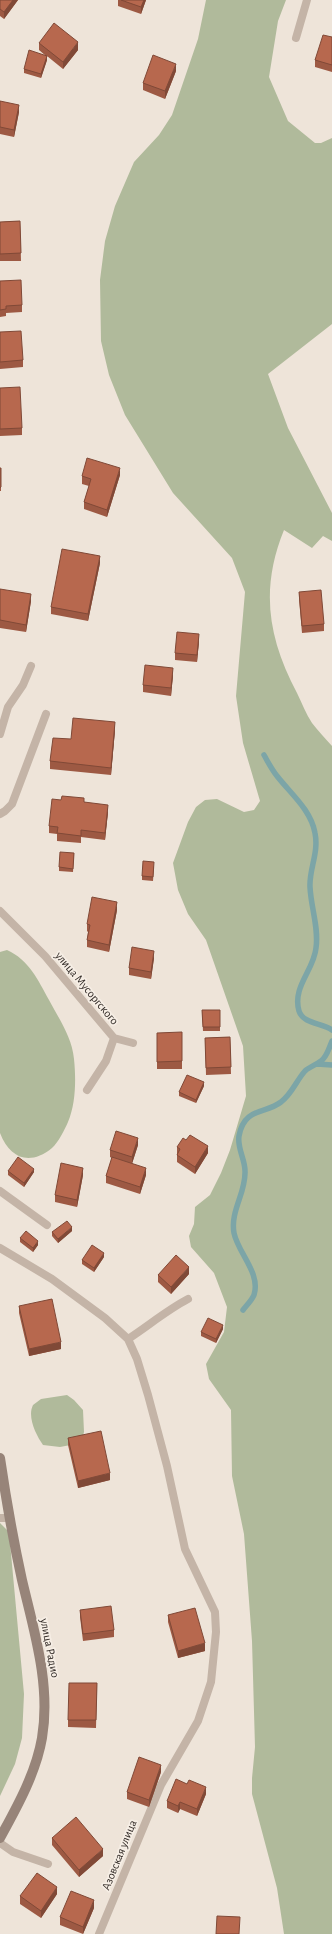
<svg xmlns="http://www.w3.org/2000/svg" width="332" height="1934" font-family="'Alegreya Sans',sans-serif">
<rect width="100%" height="100%" fill="#eee4d9"/>
<path fill="#b0ba9b" d="M206,0H286L278,21L269,77L288,121L315,143H321L332,138V324L268,374L288,428L332,513V541L323,536L312,548L284,530C260,589 268,638 297,693C302,703 306,714 312,723C318,731 325,738 332,746V1934H284L277,1888L252,1794V1778L255,1747L252,1641L244,1534L232,1476L231,1410L209,1379L206,1364L224,1332L227,1307L214,1273L191,1247L189,1236L194,1224L195,1207L210,1195L221,1173L230,1150L246,1096L243,1046L206,940L188,914L178,890L173,863L188,822L196,807L205,800L217,799L244,812L254,810L260,801L243,743L236,696L245,592L232,558L173,493L125,415L109,375L101,341L100,280L105,241L115,206L134,162L159,135L172,115L198,39Z
M7,950C29,960 38,980 49,1000C59,1019 72,1037 74,1059C76,1079 76,1103 68,1122C65,1129 58,1143 52,1148C30,1166 10,1159 0,1133V952Z
M67,1395L74,1400L83,1410L84,1432L81,1443L60,1447L43,1445C36,1435 27,1417 33,1405L41,1399Z
M0,1523L9,1532L24,1694L22,1738L15,1764L0,1796Z"/>
<g fill="none" stroke-linecap="round" stroke-linejoin="round">
<path stroke="#7ca5a7" stroke-width="5.5" d="M264,755C268,762 272,770 277,776C291,794 311,810 315,833C319,853 309,869 310,887C311,908 319,928 316,948C314,970 292,987 299,1011C303,1024 323,1023 332,1030
M317,1064L332,1065
M243,1310C246,1306 252,1300 254,1295C261,1273 238,1253 234,1233C230,1211 246,1193 245,1171C245,1159 237,1148 239,1136C244,1107 266,1114 281,1102C292,1094 296,1081 305,1071C309,1067 316,1065 321,1061C327,1057 329,1048 332,1041"/>
<path stroke="#c4b4a7" stroke-width="8" d="M296,38L307,0
M0,734L8,707L23,685L31,666
M0,814L5,811L12,804L46,714
M0,911L45,956L114,1038L106,1061L87,1090
M114,1038L133,1043
M0,1191L47,1225
M0,1248L52,1279L105,1318L128,1339L137,1359L148,1395L167,1466L185,1549L215,1612L216,1632L211,1682L198,1721L161,1785L99,1934
M128,1339C148,1326 167,1310 188,1299
M0,1518H9
M0,1843L13,1852L48,1864"/>
<path stroke="#978479" stroke-width="10" d="M0,1458C6,1499 13,1539 22,1580C34,1631 51,1685 42,1738C36,1773 17,1807 0,1838"/>
</g>
<path fill="#9d5943" d="M0,0H18L4,19L0,16Z
M118,0H146L141,14L118,6Z
M332,37V72L315,67V60Z
M39,43L78,50L63,69L47,56V60L41,78L24,73V69L46,56L39,50Z
M176,71L165,99L143,90V83Z
M0,95V101L19,112L14,137L0,134Z
M20,221L21,261H0V222Z
M0,281L22,305V312L6,313V316L0,317Z
M0,332L23,360V367L0,369Z
M0,388L22,428V435L0,436Z
M0,468H1V491H0Z
M120,475L107,517L84,509V502L89,486L82,484V476Z
M100,563L88,621L51,614V607Z
M0,589L31,601L26,632L0,628Z
M299,592L324,624V631L302,633L299,599Z
M199,641L197,662L175,660V653Z
M173,675L171,696L143,692V685Z
M115,730L111,775L50,769V761L71,739Z
M84,802L108,812L105,840L81,837V843L57,841V834L49,833V826Z
M74,853L73,872L59,871V867Z
M154,866L153,881L142,880V876Z
M117,910L109,952L87,947V940L88,932L87,931V924Z
M154,958L151,979L129,975V968Z
M202,1010H220V1031H203Z
M157,1033L182,1061V1069H157Z
M230,1037L231,1074L206,1075L205,1038Z
M204,1086L196,1103L179,1096V1092Z
M138,1145L132,1163L146,1175L140,1194L106,1183V1176L112,1158L110,1157V1150Z
M177,1147L208,1153L195,1174L177,1162Z
M8,1171L34,1172L24,1187L8,1175Z
M83,1175L77,1207L55,1202V1195Z
M72,1231L58,1243L52,1236V1232Z
M20,1238L38,1245L33,1252L20,1242Z
M104,1257L94,1272L82,1264V1260Z
M189,1274L171,1294L158,1282V1275Z
M19,1306L61,1349L29,1356L19,1313Z
M223,1329L216,1343L201,1336V1332Z
M68,1438L110,1480L78,1488L68,1445Z
M80,1610L114,1630V1637L83,1641L80,1617Z
M168,1615L205,1651L178,1658L168,1622Z
M97,1683L96,1728L68,1727V1720Z
M161,1772L149,1807L127,1799V1792Z
M206,1794L197,1816L180,1809L178,1813L167,1808V1801Z
M52,1838L103,1856L79,1877L52,1845Z
M57,1894L41,1918L20,1904V1896Z
M94,1908L83,1934L60,1925V1917Z"/>
<path fill="#804937" d="M13,0H18L4,19V12Z
M144,0H146L141,14V7Z
M78,42V50L63,69V62Z
M47,56V60L41,78V74Z
M176,64V71L165,99V91Z
M19,105V112L14,137V130Z
M120,468V475L107,517V510Z
M100,556V563L88,621V614Z
M31,594V601L26,632V625Z
M199,634V641L197,662V655Z
M173,668V675L171,696V688Z
M115,722V730L111,775V768Z
M108,805V812L105,840V833Z
M117,902V910L109,952V945Z
M154,951V958L151,979V972Z
M204,1082V1086L196,1103V1100Z
M138,1138V1145L132,1164V1157Z
M208,1146V1153L195,1174V1167Z
M83,1168V1175L77,1207V1200Z
M146,1168V1175L140,1194V1187Z
M34,1169V1172L24,1187V1183Z
M72,1227V1231L58,1243V1239Z
M38,1241V1245L33,1252V1248Z
M104,1253V1257L94,1272V1268Z
M189,1267V1274L171,1294V1287Z
M223,1325V1329L216,1343V1339Z
M61,1342V1349L29,1356V1349Z
M110,1473V1480L78,1488V1481Z
M205,1643V1651L178,1658V1651Z
M161,1765V1772L149,1807V1800Z
M206,1787V1794L197,1816V1809Z
M180,1802V1809L178,1813V1806Z
M103,1849V1856L79,1877V1870Z
M57,1887V1894L41,1918V1911Z
M94,1900V1908L83,1934V1927Z"/>
<path fill="#b7684e" stroke="#804937" d="M0,0H13L4,12L0,9Z
M121,0H144L141,7Z
M54,23L78,42L63,62L39,43Z
M323,35L332,37V65L315,60Z
M29,50L47,56L41,74L24,69Z
M153,55L176,64L165,91L143,83Z
M0,101L19,105L14,130L0,127Z
M20,221L21,253L0,254V222Z
M21,280L22,305L6,306V309L0,310V281Z
M21,331L23,360L0,362V332Z
M20,387L22,428L0,429V388Z
M87,458L120,468L107,510L84,502L91,479L82,476Z
M0,468H1V487L0,488Z
M62,549L100,556L88,614L51,607Z
M0,589L31,594L26,625L0,620Z
M321,590L324,624L302,626L299,592Z
M177,632L199,634L197,655L175,653Z
M145,665L173,668L171,688L143,685Z
M73,718L115,722L111,768L50,761L53,738L71,739Z
M62,796L84,798V802L108,805L105,833L81,830V836L57,833L58,827L49,826L52,799L61,800Z
M60,852L74,853L73,869L59,867Z
M143,861L154,862L153,877L142,876Z
M92,897L117,902L109,945L87,940L90,925L87,924Z
M132,947L154,951L151,972L129,968Z
M202,1010H220V1027H203Z
M182,1032V1061L157,1062V1033Z
M230,1037L231,1067L206,1068L205,1038Z
M187,1075L204,1082L196,1100L179,1092Z
M116,1131L138,1138L132,1157L110,1150Z
M190,1135L208,1146L195,1167L177,1155L180,1149L177,1147L183,1138L186,1140Z
M18,1157L34,1169L24,1183L8,1171Z
M112,1157L146,1168L140,1187L106,1176Z
M61,1163L83,1168L77,1200L55,1195Z
M67,1221L72,1227L58,1239L52,1232Z
M26,1231L38,1241L33,1248L20,1238Z
M92,1245L104,1253L94,1268L82,1260Z
M176,1255L189,1267L171,1287L158,1275Z
M52,1299L61,1342L29,1349L19,1306Z
M208,1318L223,1325L216,1339L201,1332Z
M101,1431L110,1473L78,1481L68,1438Z
M111,1606L114,1630L83,1634L80,1610Z
M195,1608L205,1643L178,1651L168,1615Z
M69,1683H97L96,1720H68Z
M139,1757L161,1765L149,1800L127,1792Z
M176,1779L187,1784L189,1780L206,1787L197,1809L180,1802L178,1806L167,1801Z
M76,1817L103,1849L79,1870L52,1838Z
M37,1873L57,1887L41,1911L20,1896Z
M71,1891L94,1900L83,1927L60,1917Z
M217,1916L240,1917L239,1934H216Z"/>
<g text-anchor="middle" stroke-width="3.5" stroke-linejoin="round" paint-order="stroke">
<g font-size="12" fill="#312a26" stroke="#f6eee5">
<text transform="translate(87 988) rotate(50)" y="4">улица Мусоргского</text>
<text transform="translate(50 1648) rotate(79)" y="4">улица Радио</text>
<text transform="translate(119 1855) rotate(-68)" y="4">Азовская улица</text>
</g>
</g>
</svg>
